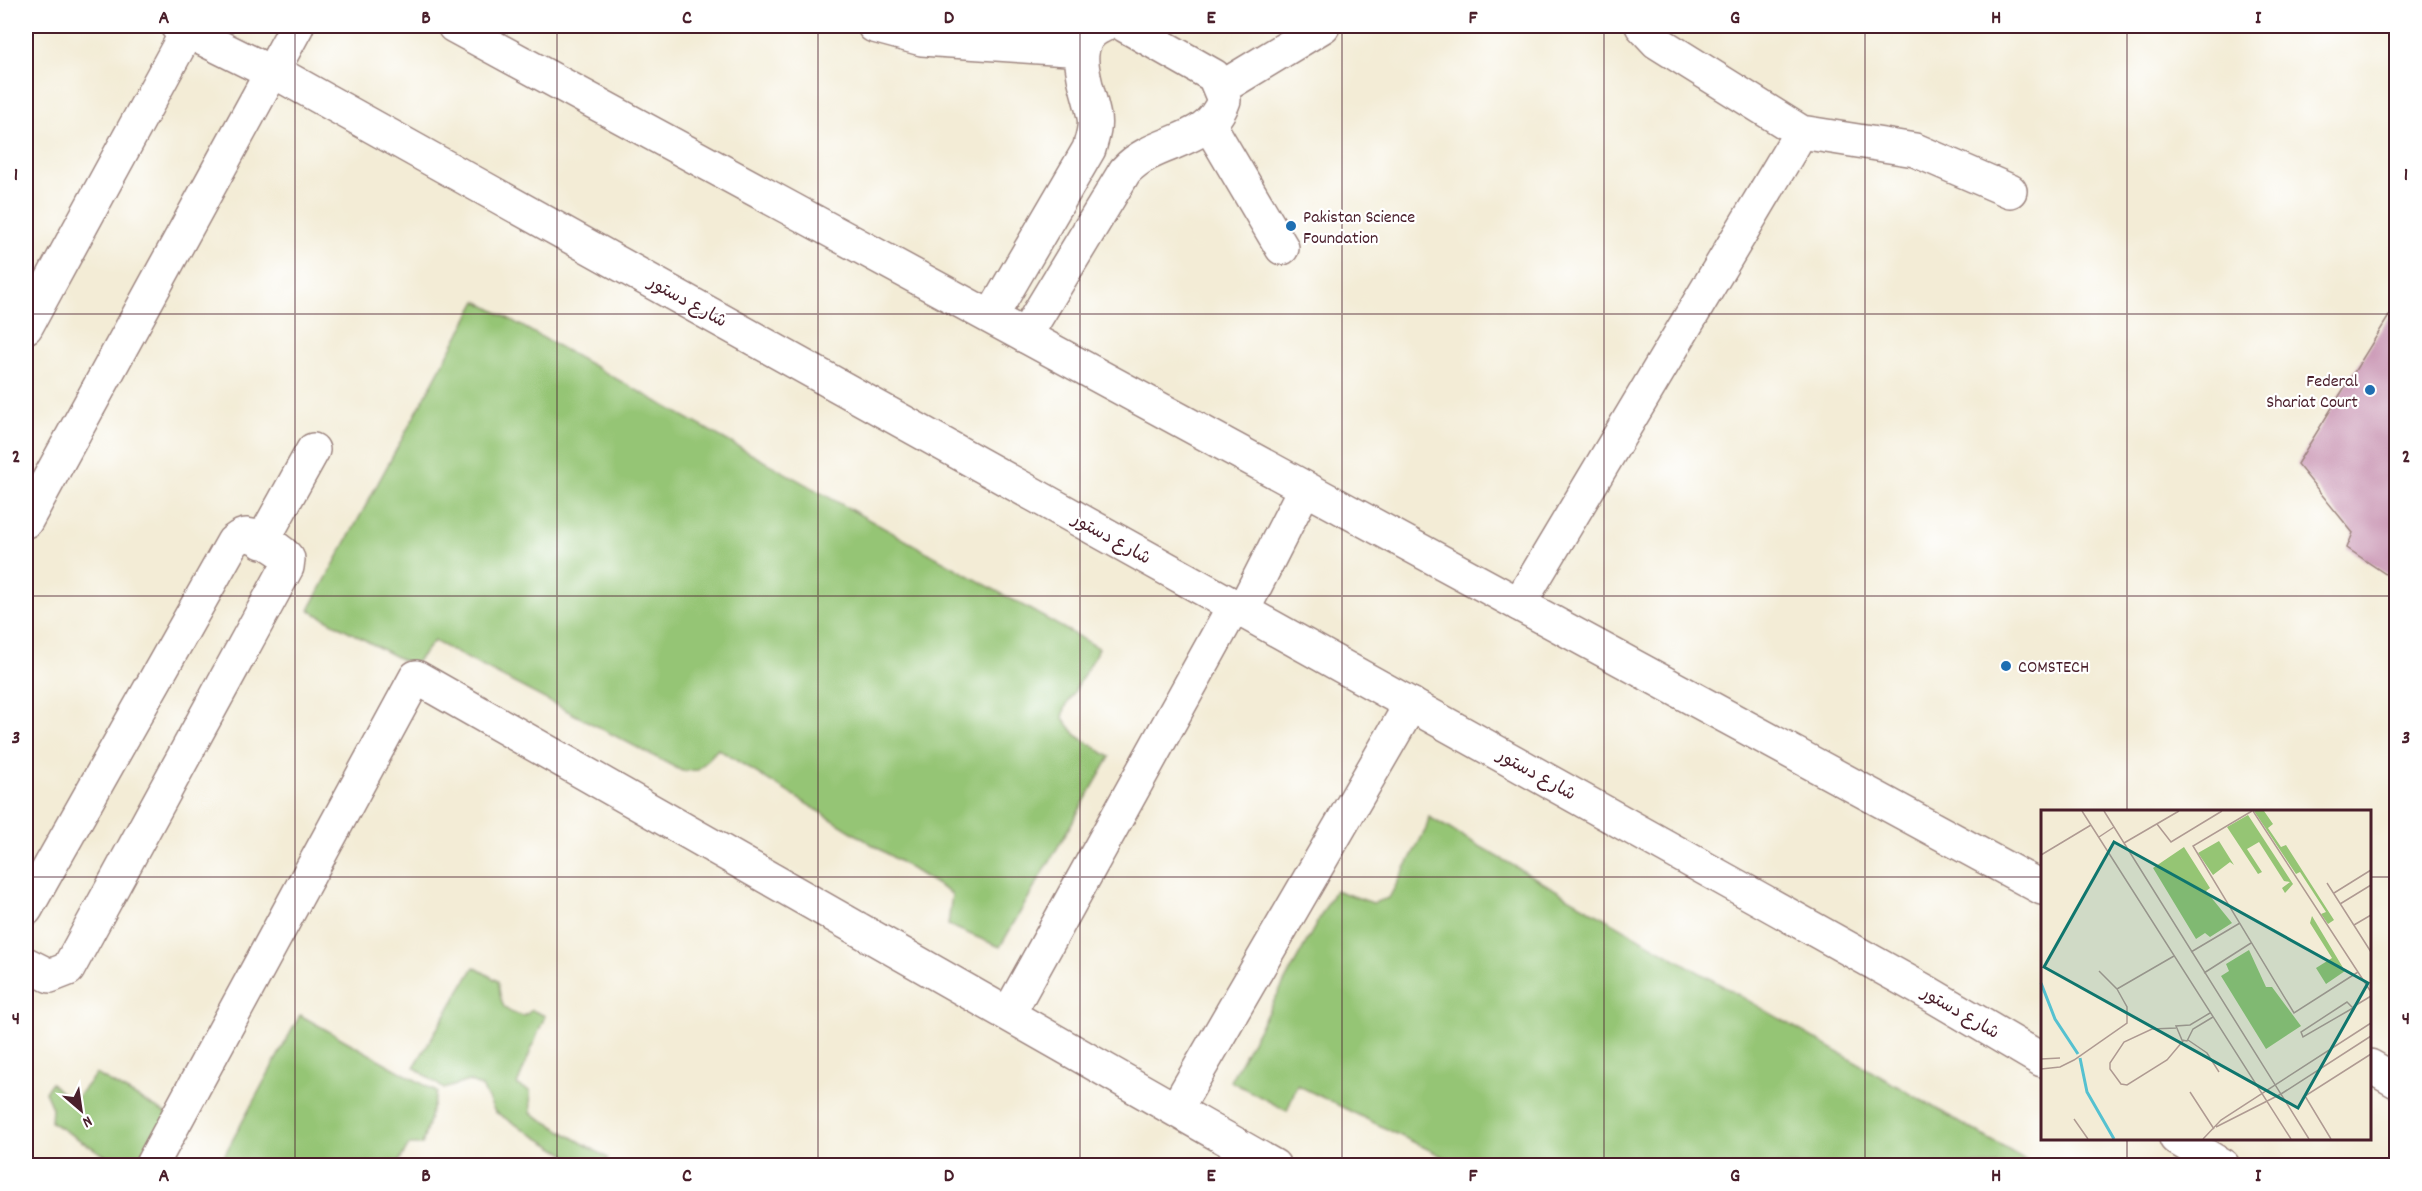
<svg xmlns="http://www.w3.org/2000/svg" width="2422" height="1191" font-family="Dekko,'Playpen Sans Arabic',sans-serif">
<rect width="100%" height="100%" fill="#fff"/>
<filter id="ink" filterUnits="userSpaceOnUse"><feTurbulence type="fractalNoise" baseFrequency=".0167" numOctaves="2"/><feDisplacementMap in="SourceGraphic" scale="12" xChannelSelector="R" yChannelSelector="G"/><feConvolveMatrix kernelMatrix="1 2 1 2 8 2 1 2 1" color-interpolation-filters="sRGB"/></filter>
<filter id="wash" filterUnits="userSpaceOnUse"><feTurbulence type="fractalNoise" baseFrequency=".008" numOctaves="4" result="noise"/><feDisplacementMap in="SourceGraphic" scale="24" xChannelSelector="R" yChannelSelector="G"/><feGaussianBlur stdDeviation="1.35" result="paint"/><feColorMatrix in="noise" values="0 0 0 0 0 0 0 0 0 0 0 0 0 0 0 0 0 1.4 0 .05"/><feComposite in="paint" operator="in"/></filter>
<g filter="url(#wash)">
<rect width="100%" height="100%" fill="#f3ecd6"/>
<path fill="#95c574" stroke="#707250" stroke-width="1.5" d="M477,301L1099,648L1065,708L1063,718L1076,735L1110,757L1000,947L948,925L952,894L718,749L698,770L682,771L434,641L413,666L309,610Z
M1429,817L2031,1163L2030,1165H1460L1297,1085L1287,1111L1230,1081L1335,890L1373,903L1389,898L1426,829Z
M474,967L498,981C501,1003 500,1012 524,1016L532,1010L545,1016L517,1085L530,1091L531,1113L608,1158L605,1165H583L495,1112L482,1087L469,1081L444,1089L414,1067Z
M300,1015L437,1092L422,1145H409L397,1165H219Z
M96,1074L176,1119L146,1165H120L51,1122L52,1108L45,1092L51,1083L72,1103Z"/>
<g id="blocks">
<path fill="#c995b3" d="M2396,315V581L2347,548L2353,533L2297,464L2389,316Z"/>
</g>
</g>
<g filter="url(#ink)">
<use href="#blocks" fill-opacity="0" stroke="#9e8680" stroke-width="1.5"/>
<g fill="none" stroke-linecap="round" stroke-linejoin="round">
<g stroke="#9e8680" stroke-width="36">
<path id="minor" d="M874,26L922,39L1082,50
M1642,26L1657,42L1801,132
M1221,88L1323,26
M1210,126L1282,248
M991,317L1089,149C1092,138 1096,128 1094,117C1089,88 1065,42 1102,26
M26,327L190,26
M1025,336L1125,171C1156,137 1208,146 1224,100L1214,76L1126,26
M26,521L297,26
M262,542L313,450
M1519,604L1801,132L1915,150L2010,191
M26,909L233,542C237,539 241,535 246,535C258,536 282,550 288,559L287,567L68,969L50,976L26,964
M1009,1013L1234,606
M1176,1109L1411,704
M151,1166L416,677L1274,1166"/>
</g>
<g stroke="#9e8680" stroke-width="36">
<path id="major" d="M177,26L272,73L284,77L1523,767L1930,994L2042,1060
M454,26L2042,888
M1243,610L1305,488
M2370,1066L2396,1081
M2176,1138L2223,1166"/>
</g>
<use href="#minor" stroke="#fff" stroke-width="33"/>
<use href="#major" stroke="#fff" stroke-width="33"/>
</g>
</g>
<path fill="none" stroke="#4a1f2b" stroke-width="1.5" stroke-opacity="0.55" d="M295,26V1166M557,26V1166M818,26V1166M1080,26V1166M1342,26V1166M1604,26V1166M1865,26V1166M2127,26V812M26,314H2396M26,596H2396M26,877H2042M2370,877H2396M2127,1138V1166"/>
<g fill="#1f6fb2" stroke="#fff" stroke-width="2">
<circle cx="1291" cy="226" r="6"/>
<circle cx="2370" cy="390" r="6"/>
<circle cx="2006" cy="666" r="6"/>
</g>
<g text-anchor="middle" stroke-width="4.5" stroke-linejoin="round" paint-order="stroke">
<g font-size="18" fill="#4a1f2b" stroke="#fff" text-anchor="start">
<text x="1303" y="222">Pakistan Science<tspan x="1303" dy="21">Foundation</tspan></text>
<text x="2358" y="386" text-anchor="end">Federal<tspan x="2358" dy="21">Shariat Court</tspan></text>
<text x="2018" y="672">COMSTECH</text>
</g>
<g font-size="18" fill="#4a1f2b" stroke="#fff">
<text transform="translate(688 301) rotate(29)" y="6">شارع دستور</text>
<text transform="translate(1112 538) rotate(29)" y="6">شارع دستور</text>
<text transform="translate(1537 774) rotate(29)" y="6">شارع دستور</text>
<text transform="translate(1961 1012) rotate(30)" y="6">شارع دستور</text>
</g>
</g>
<g transform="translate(2041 810)">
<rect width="330" height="330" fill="#f3ecd6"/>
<path d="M213,1H223L232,14L227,18L240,37L245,35L293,110L287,114L280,104L285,102L259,62L255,64ZM207,5L252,74L244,83L241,78L249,72L243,71L218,32L206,39L221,62L217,64L186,17ZM178,31L193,55L189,52L172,65L157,43ZM143,37L169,78L165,81L191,113L169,127L164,123L155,129L112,58ZM271,106L304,161L285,174L275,158L291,148L269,113ZM208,140L225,177H231L260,216L225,239L180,166L188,161L185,154Z" fill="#95c574"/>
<path fill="none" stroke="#55c1d0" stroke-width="3" d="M0,173L14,209L37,244M39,248L46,282L73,329"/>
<path fill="none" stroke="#af9a92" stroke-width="1.5" d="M41,1L250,329M63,1L268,329M211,1L152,36L253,203L317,162M212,1L330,182M116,14L130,32L181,1M58,27L73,17M83,33L138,1M0,45L50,15M286,73L330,142M293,83L330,60M299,94L330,75M313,115L330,105M150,142L199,113M58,161L76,179L133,146M163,163L210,133M306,192L312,198L262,227L260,222ZM312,197L330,186M169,203L149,215L135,216L141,230L146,231L152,219L172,207M135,218L111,219L83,232L69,253V259L80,274L86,275L126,250L142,231M147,230L166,243L178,262M0,249L19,248M0,259L19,257L33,250L86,213V197L76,179M149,282L173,319M33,309L47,329M175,317L240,284L330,226M162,329L180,310L330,213M290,329L264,286L330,244"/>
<path fill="#0f766e" fill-opacity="0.15" stroke="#0f766e" stroke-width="3" d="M73,32L327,173L257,298L3,157Z"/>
<rect width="330" height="330" fill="none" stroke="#4a1f2b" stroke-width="3"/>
</g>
<rect width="2422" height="1191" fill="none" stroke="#fff" stroke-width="66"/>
<g transform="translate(81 1110) rotate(151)" stroke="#ffffff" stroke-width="4.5" paint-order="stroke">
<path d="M0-4.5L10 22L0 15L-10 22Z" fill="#4a1f2b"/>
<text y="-9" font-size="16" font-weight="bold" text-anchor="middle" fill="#4a1f2b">N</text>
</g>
<rect x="33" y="33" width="2356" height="1125" fill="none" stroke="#4a1f2b" stroke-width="2"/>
<g font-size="20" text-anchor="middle" font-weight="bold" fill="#4a1f2b">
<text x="164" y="23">A</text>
<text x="426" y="23">B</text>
<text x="687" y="23">C</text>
<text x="949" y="23">D</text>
<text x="1211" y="23">E</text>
<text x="1473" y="23">F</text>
<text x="1735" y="23">G</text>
<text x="1996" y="23">H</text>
<text x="2258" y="23">I</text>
<text x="16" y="180">1</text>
<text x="2406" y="180">1</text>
<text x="16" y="462">2</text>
<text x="2406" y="462">2</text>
<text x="16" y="743">3</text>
<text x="2406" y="743">3</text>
<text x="16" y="1024">4</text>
<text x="2406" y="1024">4</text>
<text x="164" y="1181">A</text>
<text x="426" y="1181">B</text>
<text x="687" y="1181">C</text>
<text x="949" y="1181">D</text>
<text x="1211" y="1181">E</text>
<text x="1473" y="1181">F</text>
<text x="1735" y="1181">G</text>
<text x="1996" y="1181">H</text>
<text x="2258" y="1181">I</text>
</g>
</svg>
